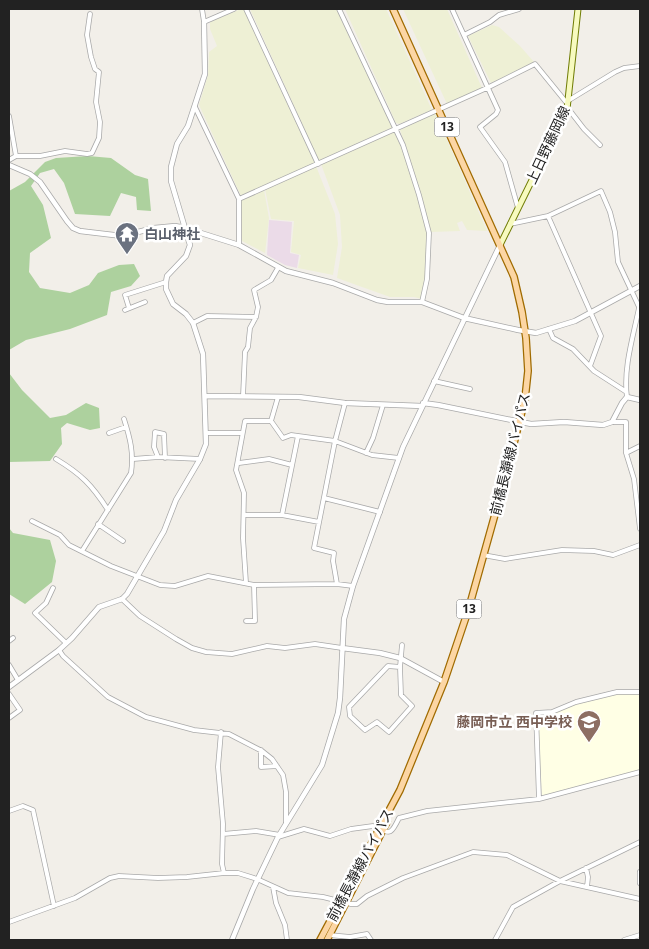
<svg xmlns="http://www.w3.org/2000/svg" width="649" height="949" font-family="'Noto Sans','Noto Sans JP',sans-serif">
<rect width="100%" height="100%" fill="#f2efe9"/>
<path fill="#ebdbe8" d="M269,220L292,222L290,253L299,255L297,268L285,265L267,255Z"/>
<path fill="#ffffe5" d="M617,693H640V770L544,797L542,796L537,714L550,713L582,702Z"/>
<path fill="#eef0d5" d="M241,9H244L315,163L241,196L199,105L208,75L209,52L217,46L210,29V22Z
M250,9H339L393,127L319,161Z
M345,9H386L432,110L399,124L396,123Z
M403,9H447L482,88L447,104Z
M492,25L499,27L520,46L534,62L491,83L468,36Z
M435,113L487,231L467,230L462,221L457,223L460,231L431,232L410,159L400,130Z
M394,131L408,162L427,232L426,268L422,299L414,297H390L337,278L342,247L340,215L321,164Z
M316,166L335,214L338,244L333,275L298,268L301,255L291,252L294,221L271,219L265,189Z
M264,190L269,218L265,253L242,241L241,200Z"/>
<path fill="#add19e" d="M88,156L111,158L135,175L148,179L151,211L137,210L136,197L121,193L110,216L75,214L64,183L54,169L40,173L31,186L43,205L51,238L30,253L29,272L40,288L70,293L89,285L98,273L119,265L134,264L140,276L131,286L111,292L107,315L70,329L26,340L9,350V191L25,182L45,162L56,158Z
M9,373L22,390L50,418L66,415L86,403L99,408L100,428L90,430L67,423L61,428L62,444L50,461L9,462Z
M9,528L13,533L50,540L56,561L52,582L25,604L9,594Z"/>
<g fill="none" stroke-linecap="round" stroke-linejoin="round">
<g stroke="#a9a9a9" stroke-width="5.5">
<path id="minor" d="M202,9L204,22L234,9
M246,9L318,164
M339,9L403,145L419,195L429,233L427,279L422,302
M452,9L498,110L496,114L480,127L505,162L518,208
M464,35L490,22L499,15L519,9
M195,107L239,199V245
M567,107L584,129L600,145
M9,116L16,156
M9,160L16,156H40L65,151L87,154L92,153L99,138L100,122L96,102L99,72L95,69L91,57L87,35L90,14
M239,199L489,87L535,64L566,102L615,72L624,68L640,66
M548,216L601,336L590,366
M510,224L548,216L601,191L610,212L615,232L618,262L640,309
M129,308L125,295L166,282
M125,310L145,302
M193,323L207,316L256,317
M549,329L553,338L573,349L594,371L625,391
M434,381L470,389
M243,396L245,352L248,347L250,328L256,317L258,307L254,290L271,280L278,268
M627,397C623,369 633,337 639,308
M271,421L283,438L291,435L335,441L372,455L399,458
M271,421L278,397
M612,422H626V453L634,479L640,529
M109,433L126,427
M206,433H242
M366,453L373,438L383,405
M626,453L640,446
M158,457L154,447L155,432L164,434L165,458
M56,459C81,474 92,485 108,510
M133,459L158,457L200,459
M239,463L269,459L292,465
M324,498L380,512
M244,515H282L319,522
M282,515L298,436
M32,521L60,535L69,545L111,566L160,585L175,586L208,576L254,585L337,584L353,586
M98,524L123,541
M82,551L131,473C134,453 130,438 124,419
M483,555L505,559L562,550L594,551L613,555L640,545
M246,583L243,538L244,493L236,470L245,421H271
M337,584L333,561L334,553L314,548L335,441L345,403
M53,588L46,603L35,613L66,643
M122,599L140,616L176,639L192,648L206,652L232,654L267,646L285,648L315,644L342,648
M246,621H255L254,585
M9,641L13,638
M59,650L63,656L108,697L146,717L194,730L229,734L262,751L272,759L283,775L286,792V823
M9,665L18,680
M400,667L388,666L349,707L350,716L365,730L377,722L389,732L412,706L401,695L400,667L402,645
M9,694L20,710L9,718
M221,732L218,767L223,824L222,864L224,873
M261,750V767L277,766
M539,799L536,713L552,712L576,702L617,692H640
M9,811L23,806L33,810L54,906
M223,834L256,831L280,835
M278,837L304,829L330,836L351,829L373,826C390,833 390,837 399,818L427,811L539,799L640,772
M586,868L588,877L587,887
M273,887L276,903L285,925L287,940
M9,922L75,898L110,878L119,876L158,878L187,877L224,873H238L257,879L288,893L323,897L351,904H357L367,896L403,878L473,852L507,855L560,881L640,899
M329,935L350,937L367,934L371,940
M495,940L513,907L560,881L640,842
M624,940L640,935"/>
</g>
<g stroke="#a9a9a9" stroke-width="6">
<path id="tertiary" d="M9,165L30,174L40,182L67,221L73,228L80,231L122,236L154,228L175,226L185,228L239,245L286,271L333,283L377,300L388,302H422L464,318L518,330L536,333L575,321L640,286
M205,396L299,397L345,403L422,406
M423,403L438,405L531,424L564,422L603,425L612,422L622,403L627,397L640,400
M342,648L380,653L400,658L444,682
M9,687L59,650L72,638L99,607L122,599L127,594L164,531L176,500L200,459L206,444L203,354L193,323L186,314L173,304L166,289V282L167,276L186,256L190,245L171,181V167L177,144L188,126L205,74L204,22
M640,872V883
M232,940L253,889L278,837L322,765L338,713L340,698L344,619L353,586L403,447L500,245"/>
</g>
<g stroke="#707d05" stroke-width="7">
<path id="secondary" d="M500,245L567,109L578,9"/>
</g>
<g stroke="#a06b00" stroke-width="8">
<path id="primary" d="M320,940L400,790L444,682L468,611L506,475L525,399L528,371L526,338L522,312L514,277L393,9
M327,940L387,822"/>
</g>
<use href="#minor" stroke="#fff" stroke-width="4"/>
<use href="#tertiary" stroke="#fff" stroke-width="4.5"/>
<use href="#secondary" stroke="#f7fabf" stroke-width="5"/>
<use href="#primary" stroke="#fcd6a4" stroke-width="5.5"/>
</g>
<defs>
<g id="temple-pin" transform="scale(1.25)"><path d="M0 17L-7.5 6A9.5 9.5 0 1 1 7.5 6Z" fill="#6b7280" stroke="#fff"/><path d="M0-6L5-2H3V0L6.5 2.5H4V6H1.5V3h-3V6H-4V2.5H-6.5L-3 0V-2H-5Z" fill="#fff"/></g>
<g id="school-pin" transform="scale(1.25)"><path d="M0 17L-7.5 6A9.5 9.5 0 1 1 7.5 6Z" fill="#8d6e63" stroke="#fff"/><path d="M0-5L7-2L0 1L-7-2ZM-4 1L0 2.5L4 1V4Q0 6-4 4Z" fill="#fff"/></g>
</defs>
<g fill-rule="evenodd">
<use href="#temple-pin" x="127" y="234"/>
<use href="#school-pin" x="589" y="722"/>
</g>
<g text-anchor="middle" stroke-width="5" stroke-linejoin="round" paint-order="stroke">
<g fill="#fff" stroke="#646464" stroke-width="1">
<rect x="434.5" y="117.5" width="25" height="19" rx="4"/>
<rect x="456.5" y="599.5" width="25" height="19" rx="4"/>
</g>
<g font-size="12" font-weight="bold" fill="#222">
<text x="447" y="131">13</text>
<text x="469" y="613">13</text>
</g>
<g font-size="14" fill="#222" stroke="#fff">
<text transform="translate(548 145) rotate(-65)" y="5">上日野藤岡線</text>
<text transform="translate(510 454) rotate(-76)" y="5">前橋長瀞線バイパス</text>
<text transform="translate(360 865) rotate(-62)" y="5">前橋長瀞線バイパス</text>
</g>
<g font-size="14" font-weight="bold" fill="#5b616d" stroke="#fff" text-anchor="start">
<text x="144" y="239">白山神社</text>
</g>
<g font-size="14" font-weight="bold" fill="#785e54" stroke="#fff" text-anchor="end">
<text x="572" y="727">藤岡市立 西中学校</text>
</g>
</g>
<rect width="649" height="949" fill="none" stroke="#222222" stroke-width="20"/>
</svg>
